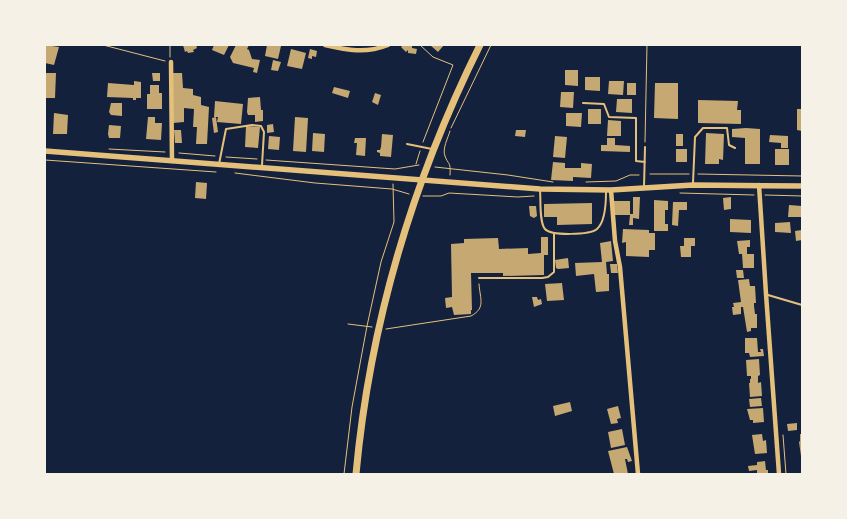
<svg xmlns="http://www.w3.org/2000/svg" width="847" height="519" font-family="'Playfair Display',serif">
<rect width="100%" height="100%" fill="#14213d"/>
<path fill="#c6a872" d="M45,45L59,47L54,65L45,63Z
M183,45H196L197,48L193,50L194,52L188,53L187,51L185,52Z
M214,45H229L224,55L212,50Z
M236,45H249L247,49L249,50L252,59L260,60L257,73L253,72L254,68L233,63L230,57Z
M267,45L281,46L278,59L265,56Z
M403,45H412V48L417,49L416,54L408,53V50L406,52L401,47Z
M430,45H444L438,52Z
M291,49L306,53L302,69L287,66Z
M310,49L317,51L316,57L312,56V59L308,58Z
M273,60L281,62L278,71L271,70Z
M565,70H578V86L565,85Z
M45,73H56L55,98H45Z
M152,73H160V81H153Z
M173,73H182L183,88L193,89V95L201,97V105L209,107L207,144H196L197,127H193L194,109L184,108V122L173,123Z
M585,77H600V91L585,90Z
M134,81L141,82V98H136V100H133V98L107,97L108,83L134,85Z
M609,81H624L623,95L608,94Z
M627,83H636V95H627Z
M655,83H678V119L654,118Z
M150,85H159V93H162V109H147V94H150Z
M334,87L350,91L348,98L332,93Z
M561,92H574L573,108L560,107Z
M375,93L381,95L378,105L372,102Z
M260,97L261,110H263V121L255,122V115H248L247,112L248,98Z
M617,99H632V113L616,112Z
M698,100L738,101L737,110H741V124L698,123Z
M215,101L243,104L241,124L217,122L218,117H214Z
M111,103H122V116L111,115L109,112Z
M588,109H601V124H588Z
M797,109H802V131L797,130Z
M54,113L68,115L67,134H53Z
M566,113H582L581,127L566,126Z
M148,117H155V123H162L161,140L146,139Z
M216,117L218,132L214,133L212,118Z
M295,117L308,118L306,152L293,151Z
M608,120L621,121V136H607Z
M273,124L274,132L267,133V125Z
M109,125L121,126L120,138H109L108,134Z
M246,126L260,127L258,148L245,147Z
M746,128L760,129V164H745V138L732,137V129Z
M174,130H181L182,143H175Z
M516,130H526L525,137L515,136Z
M313,133L325,134L324,152L312,151Z
M706,133L724,134L723,160L719,159V164H705Z
M382,134L393,135L391,157L380,156V153L377,152V150H380L381,147Z
M676,134H683V146H676Z
M770,135L788,136V148H781V143L769,142Z
M269,136L280,137L279,150L268,149Z
M555,136L567,137L565,158L553,157Z
M355,138H366L365,156L356,155L357,143H354Z
M607,138H615V145L630,146V152L601,151V145H607Z
M676,149H687V162H676Z
M775,149H789V165H775Z
M553,162L565,163V168H581V163L592,164L591,178L573,177V181L551,180Z
M196,182L207,183L206,199L195,198Z
M633,197H640L639,219L633,218V225H629L630,215H614V201H630V214H633Z
M731,197V209L724,210L723,198Z
M654,200L668,201V210H665V224H668V231H654Z
M673,202H687V210H679L678,226L672,225Z
M592,203V224L557,225V217H544V204Z
M789,205L802,206V217H788Z
M529,206H536L537,216L534,218L530,216Z
M730,219L751,220V233L730,232Z
M790,222L791,233L775,232V223Z
M623,229L649,230V233H655V250H649V257L626,256V242L622,243Z
M802,230V240L796,241L795,231Z
M541,237H548V255H544V275L503,276V273H471L472,310H471V314L454,315L452,307L446,308L445,298L452,297L451,244L464,243V239L498,238L499,249L528,248V254L541,253Z
M684,238H695V246H691V257H681L680,246H684Z
M750,240V247H747V254H754V268H743L742,254H739L737,241Z
M611,241L613,261L606,262L607,274H609V291L596,292L594,274L576,276L575,263L602,262L600,243Z
M568,258L569,268L558,269L556,268L555,260Z
M610,264H617L618,273H611Z
M736,270H743L744,278H737Z
M749,279L750,286H755L756,303H754V306L755,314H757V328H751V331L747,332L743,307H741V314L733,315L732,307H734L733,303L741,302L738,280Z
M562,283L564,300L547,301L545,284Z
M532,297H537L538,300L541,299L542,304L534,307Z
M745,338H757L758,352H761L760,349H763L764,356L750,357L749,353H745Z
M759,359L760,375L758,376V383L761,382L762,396L750,397L749,383H750V379H751V376H747L746,360Z
M761,398L762,406L750,407L749,399Z
M570,402L572,411L555,416L553,406Z
M618,406L621,418L617,419L618,423L611,424L607,409Z
M763,408L764,422L753,423V420H750L747,409Z
M797,423V430L788,431L787,424Z
M622,429L625,445L611,448L608,432Z
M762,434L763,441L766,440L767,453L755,454L752,435Z
M800,434H802V463L799,442L800,441Z
M627,447L632,461L628,462L627,459H625L628,474H614L608,451Z
M765,461L766,470H768V474H757V470L749,471L748,466L757,465V462Z"/>
<g fill="none" stroke-linecap="round" stroke-linejoin="round">
<path stroke="#e5c07b" stroke-width="1" d="M103,45L165,61
M170,45V57
M420,45L433,57L453,65L423,142
M451,128L491,45
M450,131C448,138 442,149 445,156C448,165 451,161 450,175
M645,142L647,45
M109,149L165,152
M179,153L215,156
M226,157L257,159
M45,160L216,172
M266,160L395,169L419,165
M416,164L420,151
M435,167L508,175L553,182
M235,173L315,183L392,189L409,194
M650,174H689
M698,174L802,176
M586,182L616,181L630,175H639
M680,193L754,195
M765,195L802,196
M423,196H441L449,193L518,197L534,196
M348,324L372,327
M386,329L471,316C486,308 480,299 479,284
M783,435L786,474
M344,474L352,407L367,326L381,262L394,222L393,184"/>
<path stroke="#e5c07b" stroke-width="2" d="M583,103L604,104L609,117L636,118V161L645,162
M407,144L432,149
M219,164L226,129L252,125L261,126L264,132L262,165
M693,183L695,137L703,128H727L729,145L735,148
M644,187L645,147
M540,191C541,200 539,222 545,229C551,236 590,235 597,229C605,222 606,202 606,192
M479,278H542L548,277L554,272V234
M768,295L802,305"/>
<path stroke="#e5c07b" stroke-width="4.5" d="M325,45C347,50 365,54 388,45
M171,62L172,161
M759,185L766,294L779,474
M611,190L615,241L620,267L638,474"/>
<path stroke="#e5c07b" stroke-width="5.5" d="M45,151L540,189L611,190L693,185L802,186"/>
<path stroke="#e5c07b" stroke-width="7" d="M356,474C370,322 412,182 480,45"/>
</g>
<rect width="847" height="519" fill="none" stroke="#f6f1e7" stroke-width="92"/>
</svg>
